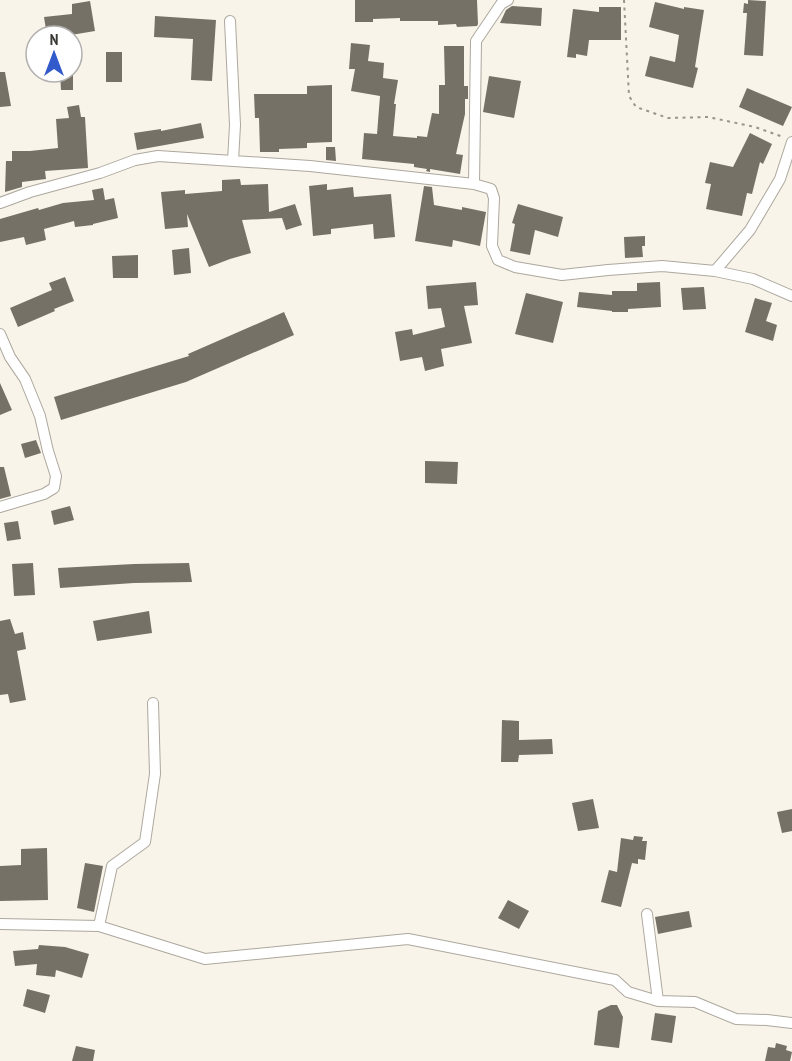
<svg xmlns="http://www.w3.org/2000/svg" width="792" height="1061" viewBox="0 0 792 1061" font-family="'PT Sans Narrow',sans-serif">
	<style>
		.building { fill: #757167 }
		.lines { fill: none; stroke-linecap: round; stroke-linejoin: round }
		.street-casing { stroke: #ada89e; stroke-width: 12 }
		.path { stroke: #99958d; stroke-width: 2; stroke-dasharray: 3 4.5; stroke-linecap: butt }
		.street { stroke: #fff; stroke-width: 10 }
	</style>
	<rect width="100%" height="100%" fill="#f9f4e9"/>
	<!-- building -->
	<path class="building" d="M355 0H477L478 24 477 26 457 27 456 24 438 25V21H400V18L373 19V22H355Z
		M748 0 766 1 763 56 744 55 747 13H743L744 3 748 4Z
		M90 1 95 31 71 35 72 36H47L44 17 72 14V4Z
		M655 2 684 9V7L704 10 695 67 698 68 693 88 645 76 650 56 675 62 679 35 649 27Z
		M512 6 542 8 541 26 500 23 506 10Z
		M599 7H621V40H589L587 56 576 54V58L567 57 573 9 599 12Z
		M155 16 216 20 212 81 191 80 193 39 154 37Z
		M351 43 370 45 368 61 384 63 383 78 398 80 394 104H396L393 136 417 138V136L427 137 432 113 439 114V85H445L444 46H464V86H468V99H465V114L456 154 463 155 460 174 430 169V172L426 171 427 169 414 167V164L362 159 364 133 377 134 380 96 351 91 355 69H349Z
		M106 52H122V82H106Z
		M0 72H5L11 106 0 107Z
		M60 73H73V90H61Z
		M489 76 521 81 514 118 483 112Z
		M332 85V142L307 143V148L279 149V152H260L259 118H255L254 94H307V86Z
		M747 88 792 107 783 126 739 107Z
		M79 105 81 117H85L88 168 45 171 46 179 22 182V187L5 192 6 161H12V151H30L58 148 56 119 69 118 67 107Z
		M201 123 204 138 137 150 134 133 161 129V131Z
		M750 133 772 144 763 164 760 162 752 194 747 193 742 216 706 209 711 184 705 183 710 162 733 167Z
		M326 147H335L336 161 326 160Z
		M240 179 241 185 268 184 269 212 295 204 302 225 286 230 282 218 242 220 251 253 230 259 209 267 187 214 188 227 165 229 161 192 185 190V194L222 191V180Z
		M327 184V190L353 187 354 197 391 194 395 237 374 239 373 224 331 229V234L313 236 309 186Z
		M424 186 432 187 434 205 462 210V207L486 212 480 246 453 240 452 247 415 241Z
		M103 188 105 200 114 198 118 218 93 224V225L75 227 74 221 44 229 46 240 26 245 24 237 0 242V219L38 208 39 210 63 203 94 200 92 190Z
		M518 204 563 217 558 237 535 230 530 255 510 251 515 224 512 223Z
		M645 236V246H642L643 257 625 258 624 237Z
		M189 248 191 273 174 275 172 250Z
		M138 255V278H113L112 256Z
		M65 277 74 301 54 309 55 311 18 327 10 308 52 290 49 283Z
		M476 282 478 305 464 306 472 343 441 349 444 366 425 371 422 357 400 361 395 332 412 329 413 335 445 327 441 308 428 309 426 286Z
		M660 282 661 307 628 309V312H612V311L577 307 579 292 612 295V291H637V283Z
		M704 287 706 309 683 310 681 288Z
		M526 293 563 302 553 343 515 334Z
		M755 298 772 303 766 321 777 325 773 341 745 332Z
		M284 312 294 335 186 382 61 420 54 397 189 356 188 354Z
		M0 383 12 410 0 415Z
		M36 440 41 453 25 458 21 444Z
		M425 461 458 462 457 484 425 483Z
		M0 467H4L11 496 0 499Z
		M70 506 74 520 54 525 51 511Z
		M18 521 21 539 7 541 4 523Z
		M33 563 35 595 14 596 12 564Z
		M189 563 192 582 134 583 60 588 58 568 134 564Z
		M149 611 152 633 97 641 93 621Z
		M10 619 15 634 23 632 26 649 17 651 26 700 10 703 8 694 0 695V621Z
		M502 720 519 721V740L552 739 553 754 519 755 518 762H501Z
		M593 799 599 828 578 831 572 803Z
		M792 809V831L782 833 777 812Z
		M634 836 643 837 642 841H647L645 860 638 859V864L632 863 621 907 601 902 609 870 617 872 621 838 633 840Z
		M47 848 48 900 0 901V866L21 865V849Z
		M85 863 103 866 94 912 77 908Z
		M508 900 529 911 519 929 498 918Z
		M689 911 692 927 658 934 655 917Z
		M39 945 65 947 89 954 82 978 56 970 55 977 36 975 37 964 15 966 13 951 38 949Z
		M27 989 50 995 45 1013 23 1006Z
		M611 1005H617L623 1017 619 1048 594 1045 598 1011Z
		M655 1013 676 1016 672 1043 651 1040Z
		M776 1043 787 1046 786 1050 792 1052 790 1061H765L768 1047 775 1048Z
		M76 1046 95 1050 93 1061H72Z"/>
	<g class="lines">
		<defs>
			<path id="street" d="M230 21 235 125 233 161
				M474 184 476 41 501 4 508 0
				M0 203 30 192 100 173 135 160 158 156 310 166 474 184 491 189 494 198 492 246 498 260 515 267 562 275 608 270 662 266 715 271 753 279 792 296
				M715 271 750 230 780 179 792 142
				M0 334 10 357 25 379 40 416 48 451 56 476 54 488 44 494 0 507
				M647 914 658 1001
				M0 924 99 926 205 959 408 939 615 980 628 992 658 1001 695 1002 736 1019 767 1020 792 1023
				M99 926 112 866 145 842 155 774 153 703"/>
		</defs>
		<!-- street casing -->
		<use href="#street" class="street-casing"/>
		<!-- path -->
		<path class="path" d="M624 0 629 96 636 107 668 118 708 117 755 127 783 137"/>
		<!-- street -->
		<use href="#street" class="street"/>
	</g>
	<!-- north arrow -->
	<g transform="translate(54 54)"><circle r="28" fill="#ffffff" stroke="#b1b0ae" stroke-width="1.5"/>
	<path d="M0-4.5L10 22L0 15L-10 22Z" fill="#325aca"/>
	<text y="-9" font-size="16" font-weight="bold" text-anchor="middle" fill="#3b3934">N</text>
	</g>
</svg>
